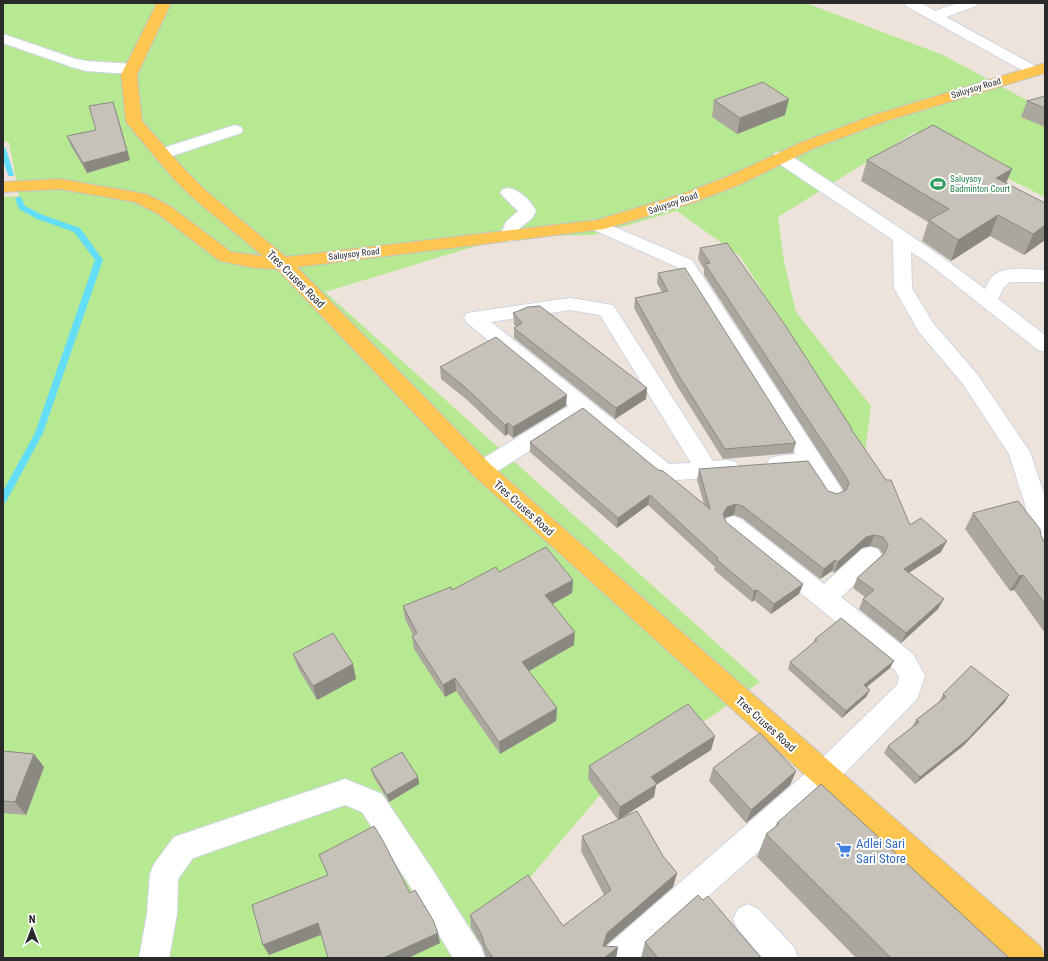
<svg xmlns="http://www.w3.org/2000/svg" width="1048" height="961" viewBox="0 0 1048 961" font-family="'Roboto Condensed',sans-serif">
	<style>
		.green { fill: #b6e992 }
		.lines { fill: none; stroke-linecap: round; stroke-linejoin: round }
		.stream { fill: #64ddf8; fill-rule: evenodd }
		.minor-casing { stroke: #cfd5e4; stroke-width: 2 }
		.major-casing { stroke: #c3c3c3; stroke-width: 2 }
		.minor { fill: #fff; fill-rule: evenodd }
		.major { fill: #fcc650; fill-rule: evenodd }
		.wall { fill: #aba79f }
		.shaded-wall { fill: #8b8882 }
		.building { fill: #c7c2b9; stroke: #8b8882 }
		.labels { text-anchor: middle; stroke-width: 4; stroke-linejoin: round; paint-order: stroke }
		.far-street-label { font-size: 9px; fill: #2a2a2a; stroke: #fff }
		.far-leisure-label { font-size: 9px; fill: #27864d; stroke: #fff; text-anchor: start }
		.street-label { font-size: 11px; fill: #2a2a2a; stroke: #fff }
		.near-shop-label { font-size: 13px; fill: #366cbe; stroke: #fff; text-anchor: start }
	</style>
	<rect width="100%" height="100%" fill="#ede3da"/>
	<!-- green -->
	<path class="green" d="M3 3H806L943 55 1045 110V197L915 132 778 217 784 262 796 312 871 406 865 453 740 256 677 211 593 235 509 236 325 292 760 682 599 796 462 958H3V197L19 196 9 142 3 141Z"/>
	<g class="lines">
		<!-- stream -->
		<path class="stream" d="M3 147 6 149 14 175 13 176H9L8 175 3 160Z
			M17 197H21L25 206 43 215 80 228 103 260 43 433 6 502 3 503V491L35 433 95 260 74 232 37 219 19 209 15 199Z"/>
		<defs>
			<path id="minor" d="M904 3H921L935 11 958 3H978L976 6 946 17 1039 68 1042 71 1039 74 1034 76 1029 74 906 6Z
				M3 34 76 59 86 61 132 64 137 66 140 69 137 72 132 74 86 71 72 67 3 43Z
				M235 125 241 127 243 130 241 133 163 159 157 158 155 154 157 150Z
				M781 152 787 153C854 198 921 240 985 289 988 283 991 276 997 273 1010 266 1030 270 1045 270V282H1010L1004 287 998 299 1045 335V352L1038 350 928 263 911 252 912 288 933 323 977 374 1030 452 1045 497V560L1037 558 1033 551 1025 504 1009 454 963 384 919 332 894 288 893 240 775 161 773 157 775 153Z
				M509 188C521 191 530 200 536 211L532 218 520 228 515 240 509 242 503 240 500 236 506 222 518 211 500 193 503 189Z
				M598 220 692 260 841 488 844 494 841 500 833 503 825 500 806 470 778 472 770 470 767 464 770 458 778 456 796 454 679 268 592 229 589 225 592 221Z
				M570 298 613 305 713 461 728 460 736 462 739 468 736 474 728 476 665 481 657 479 582 417 490 476 482 478 474 476 471 470 474 464 569 406 467 323 464 318 467 313 474 312ZM570 310 600 315 691 463 669 464 491 322Z
				M733 516 741 519 824 584 862 549 870 547 878 549 882 556 878 563 841 597 913 654 925 676 917 699 834 784 639 958H602L606 947 814 766 897 685 899 677 895 670 725 531 722 525 725 519Z
				M345 779 382 794 432 869 481 947 485 958H453L412 889 362 812 345 805 193 858 178 879 177 914 169 958H139L147 914 150 874 154 864 174 837Z
				M748 904 758 909 794 947 798 958H763L738 929 733 919 738 909Z"/>
			<path id="major" d="M157 3H171L137 75 142 121 184 169 205 190 286 257 597 220 683 194 729 176 800 143 874 115 1045 63V73L886 121 812 149 741 184 695 202 604 229 297 267 490 464 1041 947 1045 958H1008L474 476 277 269 255 268 220 261 158 214 135 202 60 189 3 192V182L60 179 146 194 170 206 231 252 263 256 193 198 172 177 126 122 121 75Z"/>
		</defs>
		<!-- minor casing -->
		<use href="#minor" class="minor-casing"/>
		<!-- major casing -->
		<use href="#major" class="major-casing"/>
		<!-- minor -->
		<use href="#minor" class="minor"/>
		<!-- major -->
		<use href="#major" class="major"/>
	</g>
	<!-- wall -->
	<path class="wall" d="M1045 96V127L1021 117 1027 101Z
		M714 100 785 115 737 134 712 117Z
		M116 111 130 160 87 173 71 146 67 136 96 130Z
		M867 160 1012 169 1006 183 1045 203V240L1024 255 990 236 951 261 922 241 928 222 861 181Z
		M700 248 852 431 910 525 941 552 909 573 938 609 901 643 859 609 863 599 865 597 853 588 857 578 883 554 878 548 870 546 862 548 834 573 832 571 820 579 742 518 734 515 725 518 726 522 803 584 799 594 771 614 754 600 752 602 714 570 715 567 648 505 617 528 530 452V442L658 470 704 504 697 480 699 469 828 491 837 494 844 491 704 275V269L698 259Z
		M658 273 796 443 793 453 723 459 677 386 634 308 635 298 662 292 657 283Z
		M513 313 647 388 646 399 615 419 514 338V328L516 327 514 324Z
		M440 367 566 406 513 438 508 434 505 436 466 399 441 379Z
		M973 513 1041 536 1045 543V633L1014 590 1010 591 965 529Z
		M499 572 573 580 572 593 552 604 574 645 529 671 557 708 556 721 500 754 456 691 445 697 414 649 412 636 413 635 405 619 403 606 452 590Z
		M815 639 890 668 867 687 870 690 866 697 842 718 788 669 790 662 813 643Z
		M293 654 353 664 356 679 317 700 298 668Z
		M943 694 1005 702 963 746 915 784 884 753 888 746 912 727 916 720 939 702Z
		M715 736 711 750 656 785 654 797 620 819 663 856 677 873 673 887 605 946 618 947 616 958H486L482 946 471 928 470 915 563 926 604 895 581 851 582 836 618 820 588 779 589 766Z
		M3 751 44 767 26 815 3 813Z
		M713 768 796 771 790 785 746 823 709 781Z
		M371 769 418 777 419 784 389 802 373 776Z
		M777 823 1009 958H856L757 857 766 834 775 827Z
		M319 855 410 893 440 943 408 958H328L322 934 269 955 328 875Z
		M703 900 761 958H641L645 942Z"/>
	<!-- shaded-wall -->
	<path class="shaded-wall" d="M789 99 785 115 737 134 740 118Z
		M116 111 130 160 87 173 83 163Z
		M1012 169 1003 190 996 178Z
		M998 215 990 236 951 261 958 240Z
		M1045 225V240L1024 255 1033 234Z
		M647 388 646 399 615 419 616 408Z
		M567 395 566 406 513 438V427Z
		M508 423V434L505 436V425Z
		M650 495 648 505 617 528 618 518Z
		M736 504 734 515 724 518 723 514 727 507Z
		M874 535 870 546 862 548 834 573 838 562 866 537Z
		M947 541 941 552 899 579 904 569Z
		M835 560 832 571 820 579 824 569Z
		M1023 575 1014 590 1010 591 1019 576Z
		M573 580 572 593 544 609 545 595Z
		M803 584 799 594 771 614 774 604Z
		M757 590 754 600 752 602 754 591Z
		M944 599 938 609 901 643 906 633Z
		M575 632 574 645 522 675V662Z
		M894 661 890 668 860 692 864 685Z
		M353 664 356 679 317 700 313 686Z
		M455 678 456 691 445 697 443 685Z
		M870 690 866 697 842 718 846 711Z
		M1009 695 1005 702 963 746 915 784 920 777Z
		M557 708 556 721 500 754 499 742Z
		M715 736 711 750 656 785 654 797 618 820 620 807 651 777Z
		M34 754 44 767 26 815 15 802Z
		M796 771 790 785 746 823 751 810Z
		M418 777 419 784 389 802 387 795Z
		M677 873 673 887 605 946 601 958 603 946 607 933Z
		M318 923 323 934 269 955 263 945Z
		M438 933 440 943 408 958H383Z
		M618 947 616 958H604Z"/>
	<!-- building -->
	<path class="building" d="M763 82 789 99 740 118 714 100Z
		M1045 96V108L1027 101Z
		M113 102 127 151 83 163 67 136 96 130 89 106Z
		M933 125 1012 169 996 178 1045 203V225L1033 234 998 215 958 240 929 220 949 209 867 160Z
		M727 243 785 325 852 429H851L886 480H891L910 525 921 518 947 541 904 569 944 599 906 633 863 599 874 590 857 578 884 554 888 545 883 537 874 535 866 537 838 562 835 560 824 569 744 507 736 504 727 507 723 514 726 522 803 584 774 604 757 590 754 591 717 560 718 558 650 495 618 518 530 442 583 408 658 470 663 471 710 509 699 469 808 461 828 491 837 494 846 490 849 483 846 477 705 264 710 263 700 248Z
		M685 268 796 443 725 449 679 376 635 298 668 291 658 273Z
		M540 306 647 388 616 408 514 328 522 323 513 313 528 307Z
		M496 337 567 395 513 427 508 423 505 425 466 388 440 367Z
		M1018 501 1040 529 1041 536 1045 543V604L1023 575 1019 576 973 513Z
		M546 547 573 580 545 595 575 632 522 662 557 708 499 742 455 678 443 685 412 636 417 633 403 606 451 587 452 590 496 567 499 572Z
		M841 618 894 661 864 685 870 690 846 711 790 662 817 640 815 639Z
		M333 633 353 664 313 686 293 654Z
		M971 666 1009 695 968 739 920 777 888 746 919 722 916 720 946 697 943 694Z
		M688 704 715 736 651 777 657 784 620 807 589 766Z
		M760 733 796 771 751 810 713 768Z
		M3 751 34 754 15 802 3 801Z
		M402 752 418 777 387 795 371 769Z
		M821 784 1009 958H891L766 834 779 824 777 823Z
		M637 811 663 856 677 873 607 933 603 946 618 947 604 958H493L485 946 481 933 470 915 528 875 563 926 611 890 582 836Z
		M374 826 382 839 410 893 415 890 433 920 438 933 383 958H328L318 923 263 945 252 905 328 875 319 855Z
		M698 895 703 900 708 896 761 958H658L645 942Z"/>
	<!-- icons -->
	<defs>
		<symbol id="stadium-bare" viewBox="-9 -9 18 18"><path d="M0-5a6.5 5 0 1 0 0 10a6.5 5 0 1 0 0-10ZM-3.5-1.8h7v3.6h-7Z" fill="#2e9e5b" stroke="#fff" stroke-width="2.5" paint-order="stroke"/></symbol>
		<symbol id="supermarket-bare" viewBox="-9 -9 18 18"><path d="M-6-5.5h2.5l.6 2H6L4.5 2H-2.5L-4.4-4H-6ZM-1.5 3.2a1.3 1.3 0 1 0 .1 0ZM3 3.2a1.3 1.3 0 1 0 .1 0Z" fill="#3f7fe0" stroke="#fff" stroke-width="2.5" paint-order="stroke"/></symbol>
	</defs>
	<g fill-rule="evenodd">
		<use href="#stadium-bare" x="927" y="173" width="22" height="22"/>
		<use href="#supermarket-bare" x="833" y="839" width="22" height="22"/>
	</g>
	<g class="labels">
		<!-- far-street labels -->
		<g class="far-street-label">
			<text transform="translate(976 88) rotate(-17)" y="3">Saluysoy Road</text>
			<text transform="translate(673 203) rotate(-19)" y="3">Saluysoy Road</text>
			<text transform="translate(354 254) rotate(-7)" y="3">Saluysoy Road</text>
		</g>
		<!-- far-leisure labels -->
		<g class="far-leisure-label">
			<text x="950" y="182">Saluysoy<tspan x="950" dy="10">Badminton Court</tspan></text>
		</g>
		<!-- street labels -->
		<g class="street-label">
			<text transform="translate(296 279) rotate(45)" y="4">Tres Cruses Road</text>
			<text transform="translate(524 508) rotate(42)" y="4">Tres Cruses Road</text>
			<text transform="translate(766 724) rotate(42)" y="4">Tres Cruses Road</text>
		</g>
		<!-- near-shop labels -->
		<g class="near-shop-label">
			<text x="856" y="848">Adlei Sari<tspan x="856" dy="15">Sari Store</tspan></text>
		</g>
	</g>
	<!-- border -->
	<rect width="1048" height="961" fill="none" stroke="#2a2a2a" stroke-width="8"/>
	<!-- north arrow -->
	<g transform="translate(32 929)" stroke="#ffffff" stroke-width="3" paint-order="stroke">
	<path d="M0-3L7 15L0 10L-7 15Z" fill="#2a2a2a"/>
	<text y="-6" font-size="11" font-weight="bold" text-anchor="middle" fill="#2a2a2a">N</text>
	</g>
</svg>
